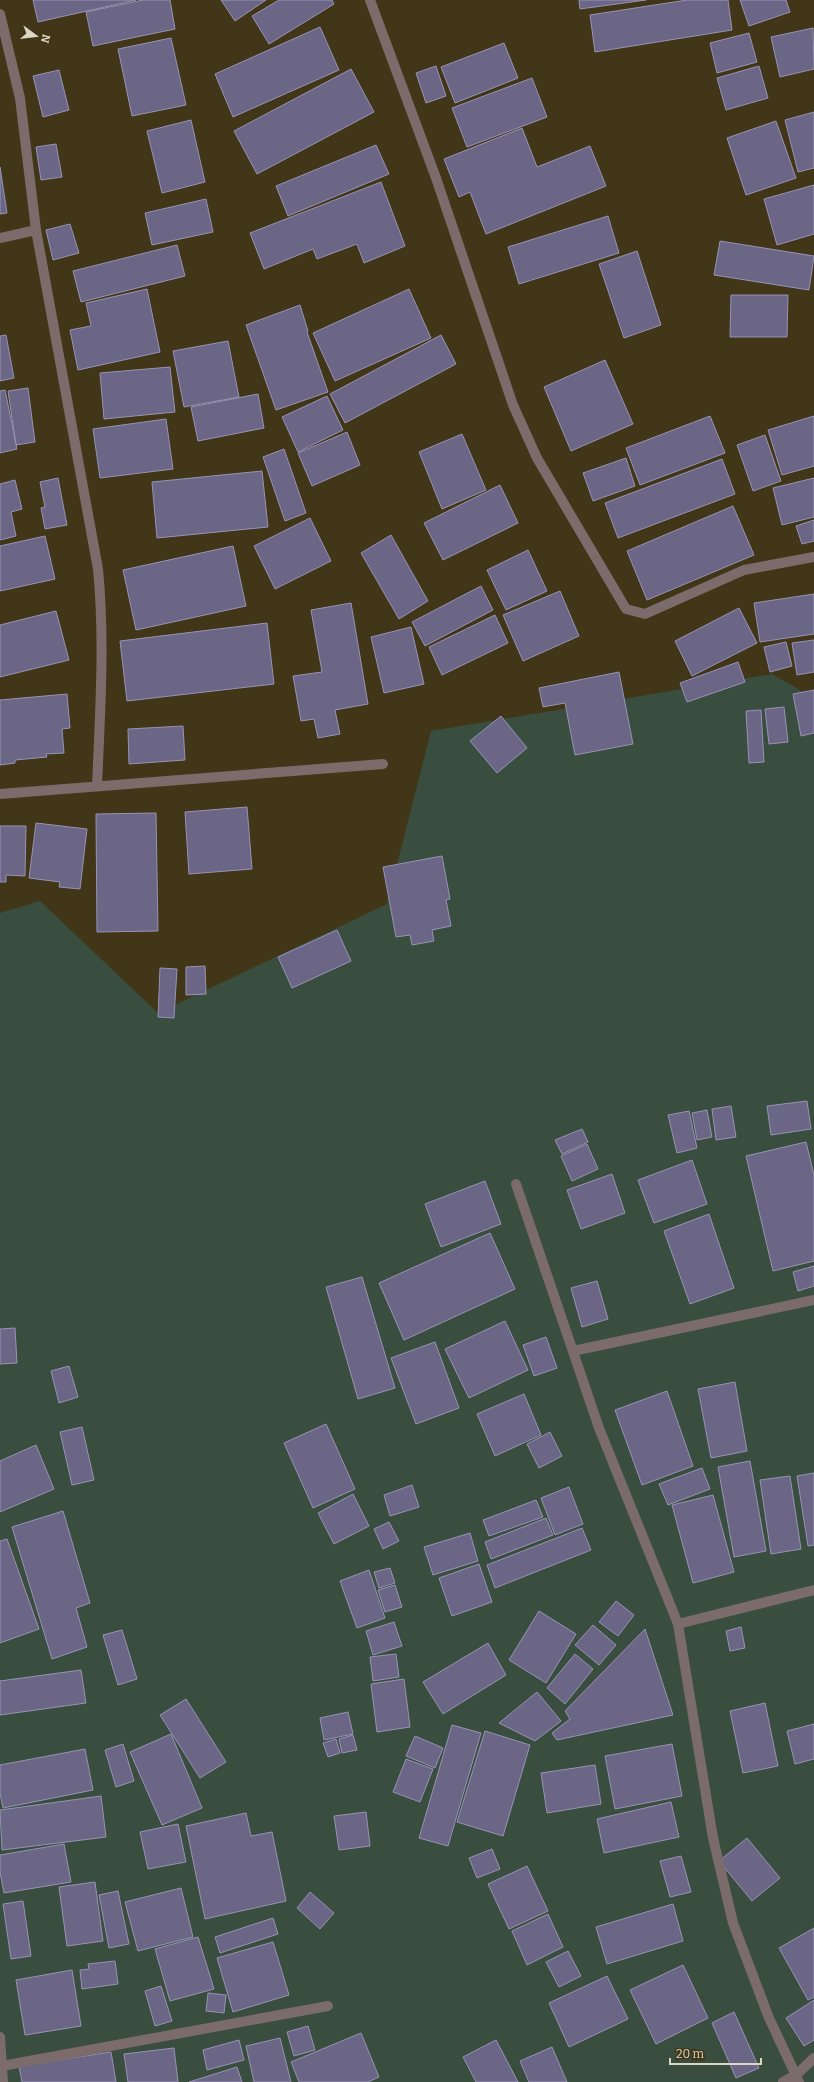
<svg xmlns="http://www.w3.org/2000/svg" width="814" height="2082" viewBox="0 0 814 2082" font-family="Bitter,serif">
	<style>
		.green { fill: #394e3f }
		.building { fill: #6b6686; stroke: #9893b5 }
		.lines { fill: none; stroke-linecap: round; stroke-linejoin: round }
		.minor { stroke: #7c6b6b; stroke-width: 10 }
	</style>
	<rect width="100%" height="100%" fill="#413617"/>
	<!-- green -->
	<path class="green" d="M772 674 814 698V2082H0V913L40 901 158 1013 387 904 431 731Z"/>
	<!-- building -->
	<path class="building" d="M33 0H136L38 22Z
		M143 0H170L175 29 93 46 86 12Z
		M221 0H266L235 21Z
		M279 0H332L334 4 269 44 252 16Z
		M579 0H646L580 9Z
		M687 0H728L732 30 595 52 590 15Z
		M740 0H786L790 12 749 26Z
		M320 27 339 70 233 117 215 74Z
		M813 28 814 69 780 77 771 37Z
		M749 33 757 62 717 73 710 43Z
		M171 38 186 105 132 116 118 49Z
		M504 43 518 78 455 103 441 67Z
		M436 66 446 96 426 103 416 73Z
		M759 66 768 98 726 110 717 78Z
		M351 69 374 112 257 174 234 131Z
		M59 70 69 110 43 117 33 76Z
		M532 78 547 117 467 147 452 108Z
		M814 112V168L798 172 785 120Z
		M191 120 205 182 162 193 147 131Z
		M776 121 796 178 746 195 727 138Z
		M522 128 537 167 590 146 606 186 486 234 470 192 459 197 444 159Z
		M56 144 62 177 41 180 36 147Z
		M376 145 389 174 288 216 276 186Z
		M0 167 7 213 0 214Z
		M381 182 405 246 364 263 357 244 317 259 313 249 264 269 250 233Z
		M814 185V234L777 245 764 199Z
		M206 199 213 232 152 245 145 213Z
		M608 216 619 253 519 284 508 247Z
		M70 224 79 253 53 260 46 230Z
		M720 241 814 256 809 290 714 275Z
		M177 245 185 276 81 302 73 271Z
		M637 251 661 325 624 338 599 264Z
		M147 289 160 352 78 370 70 330 91 326 86 303Z
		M409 289 431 338 335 381 313 333Z
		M731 295H788L787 337H730Z
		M300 305 308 331 307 332 328 392 276 410 246 325Z
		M6 335 14 378 0 381V336Z
		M441 335 456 364 345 423 330 394Z
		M228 341 239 397 184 407 173 351Z
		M605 360 633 424 571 451 544 387Z
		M170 367 175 412 104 419 100 373Z
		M28 388 35 442 16 445 8 391Z
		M5 390 17 449 0 453V391Z
		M258 394 264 428 198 441 191 407Z
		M327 396 343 430 298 452 282 417Z
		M710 416 725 453 640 485 626 448Z
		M814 416V466L782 475 768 430Z
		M166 419 173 469 100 478 93 429Z
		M347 432 360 465 312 486 298 453Z
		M462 434 486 490 442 509 419 452Z
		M765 435 781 481 753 491 737 445Z
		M284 449 306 513 285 521 263 457Z
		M626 458 635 486 593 501 583 473Z
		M722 459 735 494 618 538 605 503Z
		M262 471 268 527 157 538 152 482Z
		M58 478 67 525 45 529 41 508 45 507 40 482Z
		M814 478V517L782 525 773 488Z
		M15 480 22 509 11 512 16 536 0 540V484Z
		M500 485 518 523 443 560 424 523Z
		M733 506 754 555 647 600 627 551Z
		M310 518 331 561 275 589 254 546Z
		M814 520V541L802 544 796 526Z
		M391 535 428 601 399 619 361 553Z
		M45 536 55 579 0 591V546Z
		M233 546 246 606 136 630 123 570Z
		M528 550 547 591 506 610 487 570Z
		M481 586 493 610 425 646 412 622Z
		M560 591 579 636 523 661 503 615Z
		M814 594V634L760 642 754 603Z
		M351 603 368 704 335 710 340 734 318 738 314 719 301 721 293 676 322 672 311 610Z
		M739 608 757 643 692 676 675 641Z
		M56 611 69 660 0 677V625Z
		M495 615 508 643 442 675 429 647Z
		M267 623 274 684 127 701 120 641Z
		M411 627 424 684 384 693 371 637Z
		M814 640V672L797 675 792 643Z
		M786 642 792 666 770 672 764 647Z
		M738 662 745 682 687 702 680 683Z
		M619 672 633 744 575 755 565 703 543 707 539 688Z
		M814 690V733L801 736 793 694Z
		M67 694 70 728 62 729 64 753 46 754 47 757 15 760V763L0 765V700Z
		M784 707 788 742 769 744 765 709Z
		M761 710 764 762 749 763 746 711Z
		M501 716 527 748 497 773 470 741Z
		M183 726 185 760 129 764 128 729Z
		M247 807 252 869 189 874 185 812Z
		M156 813 158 931 97 932 96 814Z
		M36 823 87 829 80 889 59 887 60 882 29 878Z
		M0 826H26L25 876 6 875V882H0Z
		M442 856 450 899 446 900 451 926 432 930 434 941 412 945 410 935 396 937 383 867Z
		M337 930 351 961 292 988 278 957Z
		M205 966 206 994 186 995V967Z
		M160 968 177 969 174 1018 158 1017Z
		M807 1101 811 1129 771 1135 767 1106Z
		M731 1106 736 1137 716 1140 712 1109Z
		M707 1110 712 1137 697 1140 692 1113Z
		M689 1111 697 1148 677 1153 668 1115Z
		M582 1129 588 1142 562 1154 555 1140Z
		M806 1142 814 1175V1261L773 1271 746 1156Z
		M587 1144 598 1169 572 1181 561 1156Z
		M692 1160 707 1204 654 1223 638 1180Z
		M612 1174 625 1213 581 1229 567 1190Z
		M485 1181 501 1224 441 1247 425 1204Z
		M709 1214 734 1288 690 1304 664 1231Z
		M490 1233 515 1289 404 1340 379 1283Z
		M814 1266V1286L798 1291 793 1272Z
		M362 1277 395 1388 358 1399 326 1287Z
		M597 1281 608 1319 582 1327 571 1288Z
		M505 1321 528 1370 469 1398 445 1349Z
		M15 1328 17 1363 0 1364V1329Z
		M546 1337 557 1368 534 1376 523 1345Z
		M435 1342 459 1408 416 1424 391 1358Z
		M69 1366 78 1397 59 1403 51 1371Z
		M735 1382 747 1451 711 1458 698 1389Z
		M667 1391 693 1466 642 1485 615 1410Z
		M524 1394 541 1435 495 1456 477 1414Z
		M326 1424 355 1489 313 1508 284 1443Z
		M82 1427 94 1480 72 1485 60 1432Z
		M550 1432 562 1456 539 1468 527 1444Z
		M36 1445 54 1489 0 1512V1461Z
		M750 1461 766 1551 734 1557 718 1467Z
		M702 1468 710 1489 668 1505 659 1484Z
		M814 1473V1545L808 1546 797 1476Z
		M790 1476 801 1549 771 1554 760 1480Z
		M412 1485 419 1507 390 1516 384 1495Z
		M569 1487 583 1524 555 1535 541 1498Z
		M353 1494 369 1526 334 1544 318 1513Z
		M713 1495 734 1572 693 1583 672 1505Z
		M536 1500 543 1517 489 1536 483 1520Z
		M63 1511 90 1603 76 1608 87 1647 52 1659 12 1527Z
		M546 1518 553 1535 491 1559 485 1542Z
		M389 1522 399 1541 383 1549 374 1529Z
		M582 1528 591 1550 495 1588 487 1565Z
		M470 1533 478 1561 433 1575 424 1547Z
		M7 1539 39 1629 0 1643V1541Z
		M479 1564 492 1602 452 1616 439 1578Z
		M390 1568 395 1583 379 1588 374 1572Z
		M369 1570 385 1618 357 1628 340 1581Z
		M395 1585 402 1607 385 1612 378 1590Z
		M616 1601 634 1615 618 1636 599 1622Z
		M539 1611 576 1634 546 1683 509 1660Z
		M394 1622 402 1646 373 1655 366 1631Z
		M593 1625 616 1645 599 1665 575 1645Z
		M741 1627 745 1648 730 1651 726 1631Z
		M645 1629 673 1715 557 1740 552 1733 570 1719 565 1711Z
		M122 1630 137 1679 118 1685 103 1635Z
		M488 1643 506 1675 443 1714 423 1682Z
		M396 1654 399 1677 373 1681 370 1657Z
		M575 1654 593 1669 565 1704 547 1688Z
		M81 1670 86 1703 0 1715V1681Z
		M404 1679 410 1727 377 1732 371 1684Z
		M537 1692 561 1721 535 1741 499 1723Z
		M186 1699 226 1762 200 1778 160 1715Z
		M765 1703 778 1766 743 1773 730 1711Z
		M348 1712 353 1734 324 1740 320 1718Z
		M814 1724V1759L795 1764 787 1731Z
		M452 1725 481 1733 448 1846 419 1838Z
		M485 1731 530 1745 503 1836 457 1822Z
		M171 1734 202 1808 162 1825 130 1752Z
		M353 1735 357 1750 342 1753 339 1739Z
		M415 1736 443 1748 435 1768 406 1756Z
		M336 1739 340 1753 328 1757 323 1743Z
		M123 1744 134 1781 116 1787 105 1750Z
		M672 1744 682 1796 615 1809 605 1756Z
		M85 1749 93 1790 3 1808 0 1793V1765Z
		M406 1759 433 1769 420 1802 393 1792Z
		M595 1765 601 1804 547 1813 541 1773Z
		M101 1796 106 1837 2 1850 0 1810Z
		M671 1802 679 1837 604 1853 597 1819Z
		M366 1812 370 1846 339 1850 334 1816Z
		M246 1813 251 1836 272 1832 286 1901 205 1919 186 1826Z
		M178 1824 186 1862 148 1869 140 1832Z
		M747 1838 780 1878 752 1901 719 1861Z
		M64 1844 71 1882 4 1893 0 1872V1855Z
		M492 1849 500 1869 477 1878 469 1858Z
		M681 1856 691 1892 670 1897 660 1861Z
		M527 1866 548 1911 509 1929 488 1884Z
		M95 1882 103 1941 67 1946 59 1887Z
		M181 1888 193 1937 138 1951 125 1902Z
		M118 1891 129 1944 109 1948 99 1895Z
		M310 1892 334 1913 320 1929 297 1908Z
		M23 1901 31 1956 11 1959 3 1904Z
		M673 1904 683 1941 607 1964 596 1927Z
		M548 1914 563 1947 527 1965 512 1931Z
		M273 1918 278 1934 220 1953 215 1937Z
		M814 1928V1997L808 2000 779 1948Z
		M198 1937 214 1989 170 2001 155 1949Z
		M273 1942 289 1995 233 2012 217 1958Z
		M568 1951 581 1976 559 1987 546 1962Z
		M115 1961 118 1984 82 1989 80 1970 89 1969 88 1964Z
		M683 1965 708 2018 656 2044 630 1990Z
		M72 1970 81 2026 25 2035 16 1980Z
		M607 1976 628 2019 569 2047 549 2003Z
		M161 1986 172 2021 155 2026 145 1991Z
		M208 1993 226 1995 224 2013 206 2011Z
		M814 2000V2040L804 2046 786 2018Z
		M734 2012 759 2068 736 2078 712 2023Z
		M308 2026 315 2050 294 2056 287 2032Z
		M361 2033 379 2077 368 2082H299L291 2062Z
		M280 2038 291 2082H254L246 2046Z
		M239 2040 244 2060 207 2070 203 2050Z
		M496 2040 518 2082H476L463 2057Z
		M552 2047 567 2082H529L520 2061Z
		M174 2048 178 2082H128L124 2054Z
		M111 2052 116 2082H22L19 2066Z
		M237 2067 242 2082H189Z"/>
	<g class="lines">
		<!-- minor -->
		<path class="minor" d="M370 0 436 178 513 405 537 458 626 609 645 614 744 570 814 557
			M0 14 20 98 36 230 98 569C105 641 100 713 97 786
			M0 238 36 230
			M0 794 383 764
			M516 1184 599 1428 678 1624 713 1838 733 1923 769 2018 799 2082
			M573 1351 814 1300
			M678 1624 814 1590
			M0 2037 3 2082
			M2 2066 328 2006
			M783 2082 796 2075 814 2058"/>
	</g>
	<!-- north arrow -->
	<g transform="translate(36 36) rotate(105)" stroke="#413617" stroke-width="3" paint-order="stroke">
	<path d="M0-3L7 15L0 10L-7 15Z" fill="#dbd5c3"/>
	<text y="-6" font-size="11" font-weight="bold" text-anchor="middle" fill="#dbd5c3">N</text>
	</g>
	<!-- scale -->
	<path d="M670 2058v6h91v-6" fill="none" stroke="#dbd5c3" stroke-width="2"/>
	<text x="676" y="2058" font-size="12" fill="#dbd5c3" stroke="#413617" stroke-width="3" paint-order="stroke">20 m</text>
</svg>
